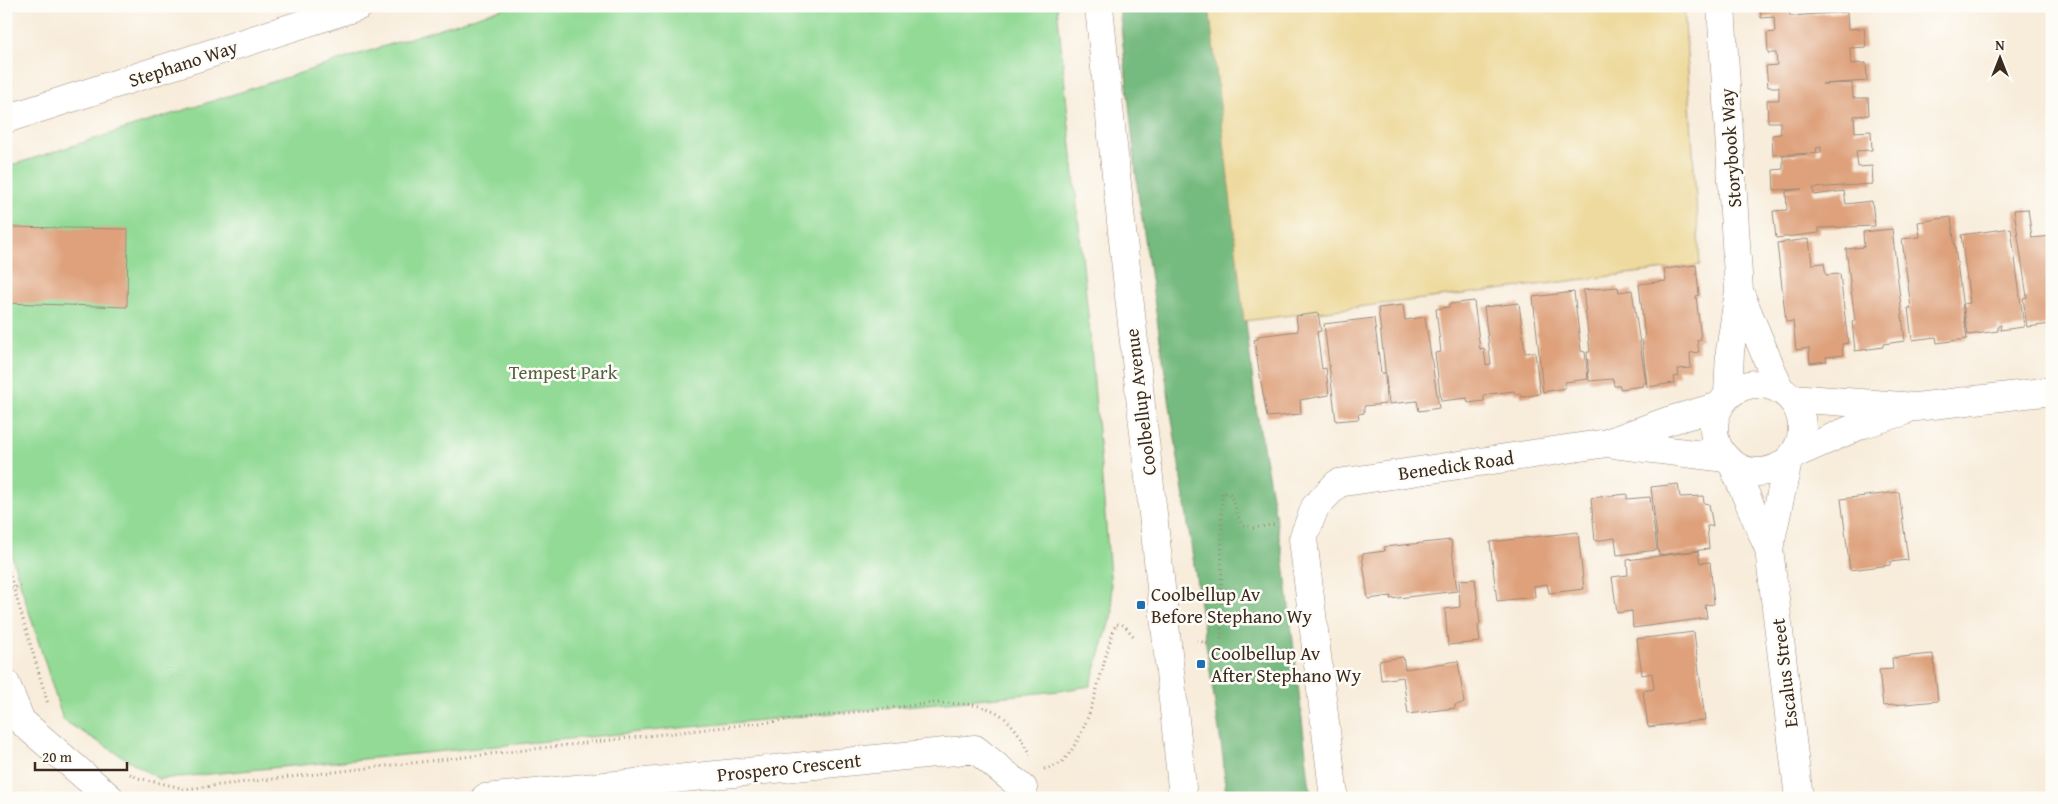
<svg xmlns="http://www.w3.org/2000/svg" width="2058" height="804" viewBox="0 0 2058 804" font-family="'Gentium Book Plus',serif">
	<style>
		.green { fill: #92da95; stroke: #66825a }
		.forest { fill: #75ba7e; stroke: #58724e }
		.sand { fill: #eeda9e; stroke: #94825e }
		.building { fill: #dea17c }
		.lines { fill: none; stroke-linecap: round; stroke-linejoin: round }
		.minor-casing { stroke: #9a8b7c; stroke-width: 29 }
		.tertiary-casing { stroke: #9a8b7c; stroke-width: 29 }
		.path { stroke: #9a8b7c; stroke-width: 3; stroke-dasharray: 1 4; stroke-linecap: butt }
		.minor { stroke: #fff; stroke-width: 28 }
		.tertiary { stroke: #fff; stroke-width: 28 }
		.poi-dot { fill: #1f6fb2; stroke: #fdfcf7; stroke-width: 2 }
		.labels { text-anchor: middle; stroke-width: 5; stroke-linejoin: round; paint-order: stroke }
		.street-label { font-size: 19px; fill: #3b2a1e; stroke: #fdfcf7 }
		.park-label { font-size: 19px; fill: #555f42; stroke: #fdfcf7 }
		.poi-label { font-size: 19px; fill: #3b2a1e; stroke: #fdfcf7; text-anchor: start }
	</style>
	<rect width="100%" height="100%" fill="#fdfcf7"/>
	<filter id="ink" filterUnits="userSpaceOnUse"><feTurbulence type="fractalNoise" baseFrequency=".02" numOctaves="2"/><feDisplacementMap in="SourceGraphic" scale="10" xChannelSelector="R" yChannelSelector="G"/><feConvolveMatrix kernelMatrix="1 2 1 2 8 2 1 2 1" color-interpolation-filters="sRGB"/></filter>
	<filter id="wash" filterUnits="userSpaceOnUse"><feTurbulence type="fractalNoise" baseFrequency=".0096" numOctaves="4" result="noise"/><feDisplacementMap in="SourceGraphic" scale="20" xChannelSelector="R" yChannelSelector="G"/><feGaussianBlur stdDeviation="1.12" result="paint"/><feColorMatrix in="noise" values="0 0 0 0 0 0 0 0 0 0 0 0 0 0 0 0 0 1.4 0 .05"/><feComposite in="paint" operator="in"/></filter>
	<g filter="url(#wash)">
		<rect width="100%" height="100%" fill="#f8ecda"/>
		<!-- green -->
		<path class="green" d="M510 6H1057L1090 335 1113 611 1090 686 1059 691 159 779 63 720 6 538V167Z"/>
		<!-- forest -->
		<path class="forest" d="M1119 6H1209L1256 408 1284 563 1311 798H1226L1223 757 1138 193Z"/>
		<!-- sand -->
		<path class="sand" d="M1209 6H1684L1700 265 1244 321Z"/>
		<g id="blocks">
			<!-- building -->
			<path class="building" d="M1760 6H1789L1790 16 1847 12 1848 29 1864 28 1866 47 1850 48 1851 64 1866 63 1867 81 1822 84 1852 83 1853 98H1868L1869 115 1854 116 1855 132 1871 131 1872 150 1856 151 1858 167 1872 166 1873 184 1813 188 1814 195 1844 191 1846 204 1872 201 1875 226 1819 228V233L1776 238 1773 211 1787 210 1786 191 1802 189 1774 190 1773 170 1783 169V156L1821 153V147L1816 148 1817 153 1773 155 1772 135 1781 134 1780 122H1768L1767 100H1779V87H1768L1766 66 1777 65 1776 53H1768L1767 33 1775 32 1774 17 1761 18Z
				M2028 209 2032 238 2052 236V324L2027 327 2023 298 2027 297 2014 210Z
				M1951 217 1967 339 1937 343 1936 337 1912 340 1908 308H1911L1902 239 1920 237 1918 222Z
				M6 227 128 229 127 307 6 303Z
				M2011 228 2024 327 2000 330 2001 325 1998 326V331L1968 335 1963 304 1970 303 1961 235Z
				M1892 229 1905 341 1883 344V347L1855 351 1852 321H1855L1846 249 1864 247 1863 232Z
				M1809 239 1812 264 1824 263 1826 275 1840 274 1848 343 1842 344 1843 355 1826 357 1827 361 1810 363 1809 348 1796 350 1793 321 1786 322 1777 243Z
				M1696 265 1699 295 1696 296 1701 339 1697 340 1699 352 1690 353 1691 368 1678 369 1679 376 1673 377 1674 383 1647 387 1642 340 1645 338 1639 284 1666 281 1664 269Z
				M1618 287 1619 292 1632 290 1646 383H1643V386L1620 389V386H1614L1613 379 1589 381 1587 352H1590L1583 290Z
				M1574 292 1581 351 1585 352 1588 379 1565 382V388L1543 392 1533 297Z
				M1474 301 1480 349 1484 348 1486 365 1491 364 1484 307 1519 303 1525 353 1535 352 1540 394 1521 397 1520 393 1515 394 1514 391 1489 394 1484 396V401L1468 403 1467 398 1441 401 1435 353 1441 352 1436 309 1449 307V304Z
				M1403 305 1405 320 1425 317 1439 408 1419 411 1417 401 1389 404 1378 308Z
				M1318 313 1321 331 1317 332 1322 369 1326 368 1329 395 1300 400 1301 414 1267 417 1254 340 1258 339V336L1298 331 1296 316Z
				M1374 318 1381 373H1385L1386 404 1364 406V413L1358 414 1359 419 1336 421 1324 324Z
				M1678 484 1680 497 1703 496 1704 503 1709 504 1713 526H1707L1709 549 1659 555 1651 487Z
				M1899 492 1908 560 1890 562V565L1850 570 1841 499Z
				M1627 494V499L1650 497 1657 550 1617 555 1615 538 1595 541 1591 498Z
				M1578 532 1584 589 1549 593 1547 584 1534 586 1535 597 1497 601 1490 542Z
				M1451 540 1457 591 1390 599 1391 596 1368 599 1362 554 1385 551 1384 547Z
				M1698 551 1700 563 1710 562 1714 604 1705 605 1707 618 1633 628 1632 611 1617 613 1612 577 1628 575 1627 560Z
				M1475 579 1480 624 1478 625 1480 642 1448 645 1445 609 1460 607 1459 580Z
				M1694 632 1705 720 1648 727 1643 691 1654 689 1652 673 1642 675 1637 639Z
				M1933 654 1938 701 1883 706 1879 670 1893 669 1892 658Z
				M1403 657 1405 669 1458 661 1464 703 1455 705V708L1408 714 1403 677 1381 680 1379 661Z"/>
		</g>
	</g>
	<g filter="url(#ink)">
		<use href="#blocks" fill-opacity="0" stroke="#9a8b7c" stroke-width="1"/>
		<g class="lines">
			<defs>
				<path id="minor" d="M1721 6 1739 291 1730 351 1728 395
					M6 119 359 6
					M1739 291 1780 390
					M1714 428a44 44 0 1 1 88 0a44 44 0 1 1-88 0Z
					M1791 398 1916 407 2052 391
					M1613 444 1726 458
					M1793 455 1863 424 1902 412
					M1732 463 1769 549 1799 798
					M1769 549 1788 461
					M6 684 21 721 110 798
					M485 798 975 749 1023 788 1024 798
					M1334 798 1303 539 1315 507 1338 483 1607 443 1668 421 1720 406"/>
				<path id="tertiary" d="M1099 6C1124 270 1157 534 1183 798"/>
			</defs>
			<!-- minor casing -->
			<use href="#minor" class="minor-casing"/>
			<!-- tertiary casing -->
			<use href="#tertiary" class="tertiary-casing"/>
			<!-- path -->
			<path class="path" d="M6 562 48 704
				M6 590 21 586
				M1197 640 1213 646 1221 655 1222 492 1230 494 1242 525 1254 528 1277 524
				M1044 769C1050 767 1058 766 1062 762 1093 730 1100 665 1116 624L1124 625 1135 638
				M130 774 138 778 186 789 933 703C986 704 1004 703 1031 755"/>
			<!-- minor -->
			<use href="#minor" class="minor"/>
			<!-- tertiary -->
			<use href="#tertiary" class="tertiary"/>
		</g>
	</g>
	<!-- markers -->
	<g class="poi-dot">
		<rect x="1136" y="600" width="10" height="10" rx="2.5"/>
		<rect x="1196" y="659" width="10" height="10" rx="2.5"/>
	</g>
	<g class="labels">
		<!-- street labels -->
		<g class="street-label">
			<text transform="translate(183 63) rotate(-18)" y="7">Stephano Way</text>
			<text transform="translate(1730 148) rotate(-94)" y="7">Storybook Way</text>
			<text transform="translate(1140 402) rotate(-97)" y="7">Coolbellup Avenue</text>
			<text transform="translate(1456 465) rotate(-8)" y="7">Benedick Road</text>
			<text transform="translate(1784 673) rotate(-97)" y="7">Escalus Street</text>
			<text transform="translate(789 767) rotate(-6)" y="7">Prospero Crescent</text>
		</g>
		<!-- park labels -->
		<g class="park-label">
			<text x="563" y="379">Tempest Park</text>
		</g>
		<!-- poi labels -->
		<g class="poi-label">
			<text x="1151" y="601">Coolbellup Av<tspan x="1151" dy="22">Before Stephano Wy</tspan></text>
			<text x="1211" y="660">Coolbellup Av<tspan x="1211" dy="22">After Stephano Wy</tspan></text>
		</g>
	</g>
	<!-- margin -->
	<rect width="2058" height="804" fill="none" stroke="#fdfcf7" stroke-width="25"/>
	<!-- north arrow -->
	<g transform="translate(2000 58)" stroke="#fdfcf7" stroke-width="4" paint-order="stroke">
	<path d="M0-4L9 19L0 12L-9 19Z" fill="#3b2a1e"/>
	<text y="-8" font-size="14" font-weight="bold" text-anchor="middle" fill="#3b2a1e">N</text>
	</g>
	<!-- scale -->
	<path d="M35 762v8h92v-8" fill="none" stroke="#3b2a1e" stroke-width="2.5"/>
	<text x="42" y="762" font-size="15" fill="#3b2a1e" stroke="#fdfcf7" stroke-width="4" paint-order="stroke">20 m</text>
</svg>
